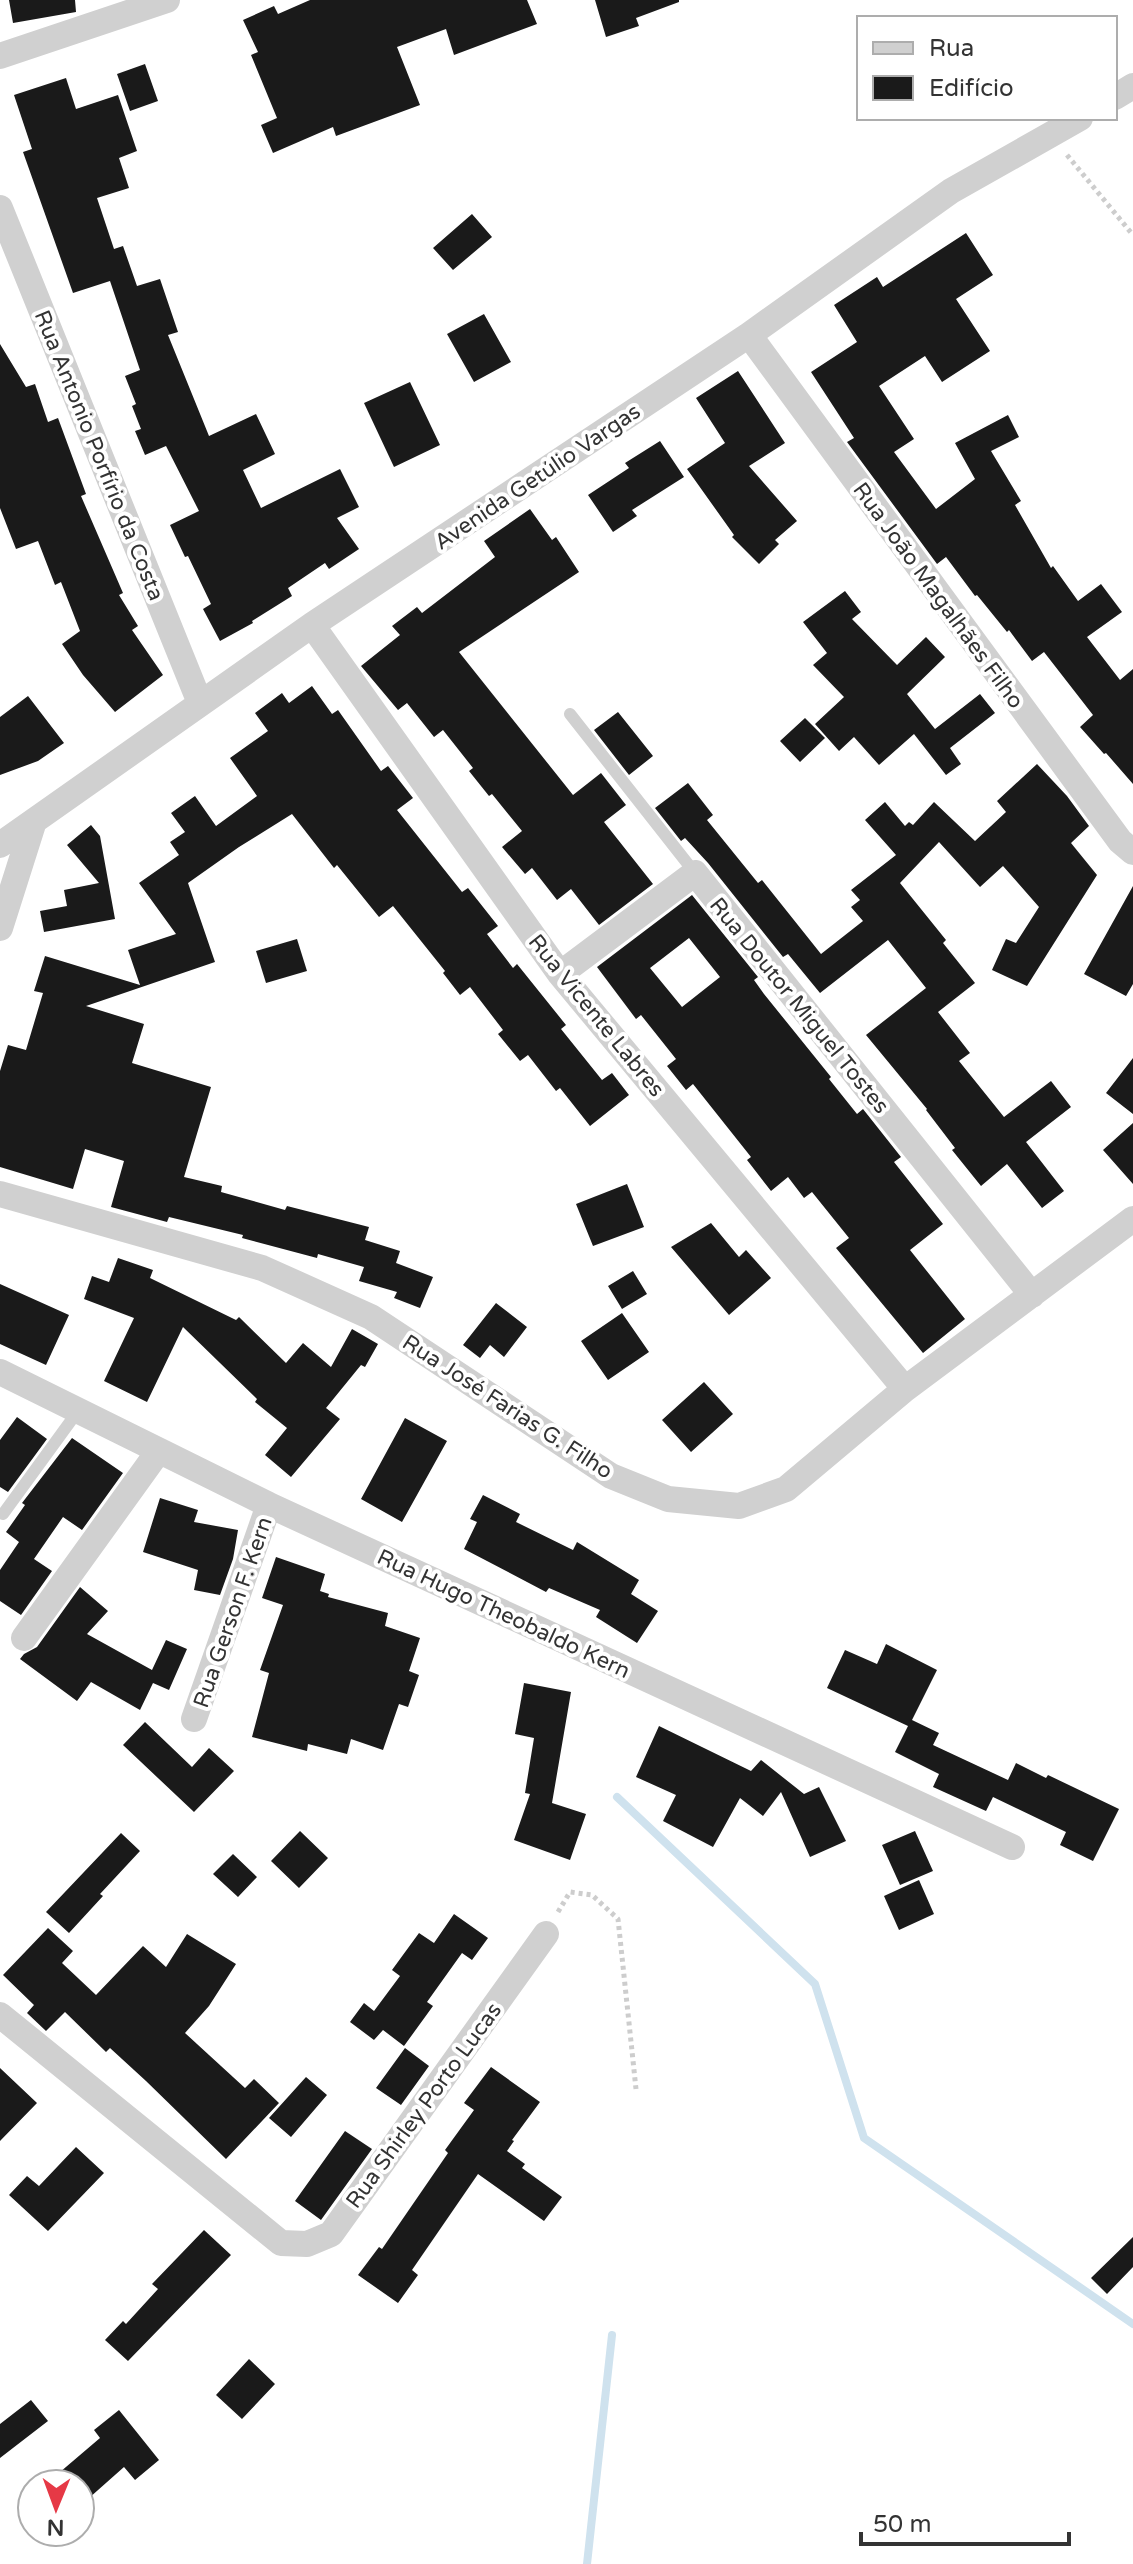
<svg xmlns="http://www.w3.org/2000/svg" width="1133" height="2564" viewBox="0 0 1133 2564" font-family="'Varela Round',sans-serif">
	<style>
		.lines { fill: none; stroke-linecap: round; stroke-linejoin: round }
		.stream { stroke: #cfe2ee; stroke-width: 8 }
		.building { fill: #1a1a1a; fill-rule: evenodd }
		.path { stroke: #cdcdcd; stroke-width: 5; stroke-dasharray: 4 4; stroke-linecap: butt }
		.service { stroke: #d0d0d0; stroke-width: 12 }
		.minor { stroke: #d0d0d0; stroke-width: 26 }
		.labels { text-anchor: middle; stroke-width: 8; stroke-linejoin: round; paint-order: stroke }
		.street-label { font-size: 22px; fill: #333; stroke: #fff }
	</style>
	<rect width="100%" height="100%" fill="#fff"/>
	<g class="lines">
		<!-- stream -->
		<path class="stream" d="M617 1797 815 1984 864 2138 1133 2324
			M587 2564 612 2335"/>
	</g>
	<!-- building -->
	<path class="building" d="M9 0H75L76 12 13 23Z
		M310 0H527L537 24 454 55 446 29 397 47 420 105 336 136 333 127 273 153 261 125 277 118 251 55 258 52 243 20 274 6 278 14Z
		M595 0H679V2L636 18 639 26 606 37Z
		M145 64 158 101 130 111 117 74Z
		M66 78 76 109 118 95 137 151 119 158 129 188 97 198 114 249 123 246 137 286 160 279 178 332 168 335 209 436 256 414 275 454 243 470 261 508 340 469 359 507 337 518 359 549 329 569 325 563 288 588 292 596 252 621 253 623 220 641 203 609 211 604 188 556 185 557 170 525 199 511 166 446 145 455 135 431 141 429 132 406 136 404 125 376 140 370 110 281 73 293 23 152 32 149 14 95Z
		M472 214 492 237 453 270 433 248Z
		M966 233 993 275 956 299 990 351 942 382 925 356 879 386 914 439 894 452 936 509 975 479 955 443 1008 415 1019 437 991 451 1021 501 1015 505 1051 568 1053 566 1078 601 1101 584 1122 612 1087 637 1120 680 1133 669V784L1106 753 1104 754 1080 727 1093 715 1044 652 1032 661 1009 630 1007 632 977 595 975 596 946 557 937 564 847 442 854 438 811 372 857 342 834 305 877 277 883 287Z
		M484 314 511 362 474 382 447 334Z
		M0 344 26 387 35 384 48 422 58 418 86 494 81 496 123 593 119 595 138 626 132 630 163 675 115 712 83 675 62 644 80 631 61 582 55 585 38 541 16 549 0 508Z
		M738 371 785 443 749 466 797 521 775 540 779 544 759 564 732 537 734 535 687 469 725 443 696 398Z
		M410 382 440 445 394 467 364 403Z
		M660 441 684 477 632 510 637 516 613 532 588 495 629 468 625 463Z
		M530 509 552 540 556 537 579 572 459 652 573 795 601 773 626 805 604 822 653 884 599 925 571 889 557 900 532 868 525 874 502 847 522 831 492 794 489 796 469 771 473 768 443 730 434 737 407 703 398 710 361 666 400 635 392 626 417 607 422 613 495 557 484 541Z
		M845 591 861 612 852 619 897 665 926 637 945 657 907 694 935 729 980 694 995 713 950 748 961 764 946 775 914 734 879 765 854 737 839 751 815 724 844 697 813 665 827 653 803 622Z
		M312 686 332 714 338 710 381 771 388 766 413 798 397 810 462 892 468 888 498 926 487 934 513 968 517 964 566 1025 561 1029 602 1080 612 1073 629 1095 590 1126 560 1088 556 1091 528 1055 520 1061 498 1034 503 1030 470 987 460 995 443 973 445 971 393 906 379 917 337 865 334 868 292 814 239 847 188 883 215 962 86 1006 144 1024 132 1063 211 1087 184 1177 222 1186 221 1192 285 1210 287 1206 369 1227 365 1240 400 1251 396 1263 433 1277 420 1308 394 1298 397 1292 359 1281 364 1267 318 1254 317 1258 242 1238 243 1235 169 1217 167 1222 111 1207 124 1161 85 1149 73 1189 0 1167V1071L8 1045 26 1050 43 993 34 991 45 956 140 985 128 950 176 934 139 883 179 855 170 842 185 832 171 813 195 796 216 826 257 796 230 758 268 731 255 713 282 693 289 703Z
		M28 696 64 743 38 761 0 775V717Z
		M618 712 653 756 629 775 594 730Z
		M805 718 825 738 800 762 780 741Z
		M1037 764 1067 796 1089 826 1071 843 1097 875 1027 986 992 970 1006 939 1016 943 1039 907 1003 866 980 887 939 842 900 883 946 940 943 943 975 983 938 1012 970 1053 959 1061 1004 1117 1051 1081 1071 1107 1026 1142 1064 1191 1042 1208 1007 1164 981 1186 952 1150 955 1148 926 1110 927 1109 866 1035 926 988 888 940 820 993 788 954 783 957 708 863 685 838 681 841 655 808 688 783 713 815 707 820 758 883 762 880 821 954 863 921 851 907 860 900 851 890 896 855 865 820 885 802 905 826 909 822 913 825 934 802 975 841 1006 812 997 801Z
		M91 825 100 836 115 919 44 932 40 911 67 906 64 890 99 883 67 845Z
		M1133 886V984L1126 996 1084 974Z
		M692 895 758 977 754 980 764 994 831 1077 829 1079 857 1114 863 1109 901 1157 894 1162 943 1224 910 1250 965 1319 923 1353 836 1248 849 1238 812 1192 804 1198 788 1177 771 1191 747 1160 751 1157 693 1084 686 1090 667 1066 676 1059 641 1015 636 1019 597 967ZM689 938 720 977 682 1007 650 968Z
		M297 939 307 971 266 983 256 951Z
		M1133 1058V1114L1106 1093Z
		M1133 1123V1184L1103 1150Z
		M627 1184 644 1227 593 1246 576 1204Z
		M711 1223 739 1257 746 1250 771 1278 729 1315 671 1247Z
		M118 1258 153 1270 150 1278 236 1320 239 1317 286 1363 303 1343 331 1367 352 1329 378 1344 365 1367 361 1365 326 1408 340 1419 291 1477 265 1455 287 1428 255 1402 257 1399 183 1327 147 1402 104 1381 134 1318 84 1299 92 1276 109 1282Z
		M633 1271 647 1294 622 1309 608 1286Z
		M0 1284 69 1315 46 1365 0 1344Z
		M496 1303 527 1327 504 1357 490 1345 480 1358 463 1345Z
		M622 1313 649 1352 608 1380 581 1341Z
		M704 1382 733 1414 691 1452 662 1420Z
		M17 1417 47 1439 8 1492 0 1487V1440Z
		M405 1418 447 1441 402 1522 361 1499Z
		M72 1438 123 1473 82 1530 63 1517 34 1559 52 1571 21 1615 0 1601V1570L19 1542 6 1532 25 1505 22 1503Z
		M483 1495 520 1514 516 1522 573 1550 577 1542 639 1580 631 1594 658 1611 637 1643 596 1617 600 1610 549 1588 546 1592 464 1549 477 1522 470 1519Z
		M160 1498 198 1510 194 1522 238 1530 233 1559 220 1595 194 1590 198 1570 143 1552Z
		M276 1557 325 1574 320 1591 329 1594 328 1597 388 1613 385 1626 420 1638 409 1671 419 1675 408 1707 399 1704 383 1750 351 1739 347 1754 308 1744 307 1751 252 1737 269 1673 260 1670 283 1605 262 1598Z
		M80 1587 108 1611 87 1634 152 1670 166 1640 187 1649 169 1690 153 1683 140 1710 91 1682 77 1701 20 1659 24 1654 37 1647Z
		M886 1644 937 1670 912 1720 939 1733 933 1745 1008 1780 1016 1763 1046 1778 1048 1775 1119 1809 1093 1861 1060 1845 1066 1832 993 1797 986 1811 933 1787 939 1774 895 1752 908 1726 827 1688 845 1650 877 1664Z
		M524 1683 571 1692 552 1803 586 1814 570 1860 514 1840 530 1794 525 1793 534 1738 515 1734Z
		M145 1722 192 1767 209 1748 234 1771 194 1812 123 1745Z
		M659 1726 751 1771 761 1760 804 1794 819 1787 846 1841 810 1857 781 1792 763 1816 740 1798 713 1847 663 1821 676 1795 636 1777Z
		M300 1831 328 1858 299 1888 271 1861Z
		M915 1831 933 1871 900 1885 882 1845Z
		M121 1833 140 1851 100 1894 103 1896 69 1933 46 1912Z
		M233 1854 257 1877 238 1897 213 1874Z
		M919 1880 934 1914 899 1930 884 1896Z
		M454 1914 488 1938 472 1960 462 1953 427 2002 433 2006 404 2046 383 2030 374 2040 350 2022 364 2003 374 2011 400 1976 392 1970 419 1933 434 1943Z
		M48 1928 73 1951 62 1963 96 1995 143 1946 166 1967 187 1934 236 1964 209 2006 185 2033 245 2088 254 2079 279 2103 226 2159 146 2081 110 2048 106 2052 65 2012 46 2031 27 2013 34 2005 3 1975Z
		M405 2048 429 2066 401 2105 376 2088Z
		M491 2067 540 2102 512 2140 514 2141 507 2151 525 2164 522 2168 562 2197 544 2221 478 2174 412 2270 418 2275 398 2303 358 2275 379 2247 382 2249 448 2153 445 2150 474 2110 464 2103Z
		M0 2068 37 2103 0 2141Z
		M306 2077 327 2095 291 2137 269 2118Z
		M345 2131 372 2149 321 2220 295 2201Z
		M76 2147 104 2173 48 2231 9 2195 27 2176 39 2186Z
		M204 2230 231 2255 128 2361 105 2340 123 2321 126 2324 158 2289 152 2284Z
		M1133 2237V2267L1107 2294 1091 2278Z
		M249 2359 275 2384 242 2419 216 2395Z
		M31 2400 48 2421 0 2458V2424Z
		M119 2410 159 2460 135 2480 124 2467 80 2506V2484H46L100 2438 94 2430Z"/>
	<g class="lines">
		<!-- path -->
		<path class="path" d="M1067 155 1133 235
			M558 1912 570 1892 592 1895 618 1919 636 2089"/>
		<!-- service -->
		<path class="service" d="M570 714 695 873
			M3 1514 78 1411"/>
		<!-- minor -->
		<path class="minor" d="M0 56 167 0
			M1115 97 1133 86
			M0 208 200 703
			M749 335 1120 841 1133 852
			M312 625 560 974 905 1389
			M0 845 312 625 749 335 951 191 1080 118
			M0 928 34 821
			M560 974 695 873 1032 1295
			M0 1194 262 1268 371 1317 611 1476 668 1499 739 1506 786 1489 905 1389 1133 1219
			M0 1372 269 1505 1012 1847
			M24 1638 158 1452
			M194 1719 269 1505
			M0 2015 281 2243 307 2244 331 2234 546 1934"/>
	</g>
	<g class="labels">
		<!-- street labels -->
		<g class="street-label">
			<text transform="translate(100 455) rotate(68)" y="8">Rua Antonio Porfírio da Costa</text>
			<text transform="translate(537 476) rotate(-34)" y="8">Avenida Getúlio Vargas</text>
			<text transform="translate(939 595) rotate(54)" y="8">Rua João Magalhães Filho</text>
			<text transform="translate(800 1005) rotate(51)" y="8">Rua Doutor Miguel Tostes</text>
			<text transform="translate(597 1015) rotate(51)" y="8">Rua Vicente Labres</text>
			<text transform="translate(508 1406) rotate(33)" y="8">Rua José Farias G. Filho</text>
			<text transform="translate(232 1612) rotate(-71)" y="8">Rua Gerson F. Kern</text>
			<text transform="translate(504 1613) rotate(25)" y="8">Rua Hugo Theobaldo Kern</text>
			<text transform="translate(423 2105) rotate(-54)" y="8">Rua Shirley Porto Lucas</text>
		</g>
	</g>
	<!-- legend -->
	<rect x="857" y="16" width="260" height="104" fill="#ffffff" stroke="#adadad" stroke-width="2"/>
	<rect x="873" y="42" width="40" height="12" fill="#d0d0d0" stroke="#adadad" stroke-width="2"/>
	<text x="929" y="56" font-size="24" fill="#333333">Rua</text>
	<rect x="873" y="76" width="40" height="24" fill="#1a1a1a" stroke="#adadad" stroke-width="2"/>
	<text x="929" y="96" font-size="24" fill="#333333">Edifício</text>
	<!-- north arrow -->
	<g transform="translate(56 2508) rotate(181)"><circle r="38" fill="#ffffff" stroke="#adadad" stroke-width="2"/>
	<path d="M0-6L14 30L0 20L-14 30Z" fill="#e63946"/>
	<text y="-12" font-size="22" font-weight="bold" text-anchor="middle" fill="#333333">N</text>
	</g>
	<!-- scale -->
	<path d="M861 2532v12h208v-12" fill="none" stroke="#333333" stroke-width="4"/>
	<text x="873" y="2532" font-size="24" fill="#333333" stroke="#ffffff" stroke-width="6" paint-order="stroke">50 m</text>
</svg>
